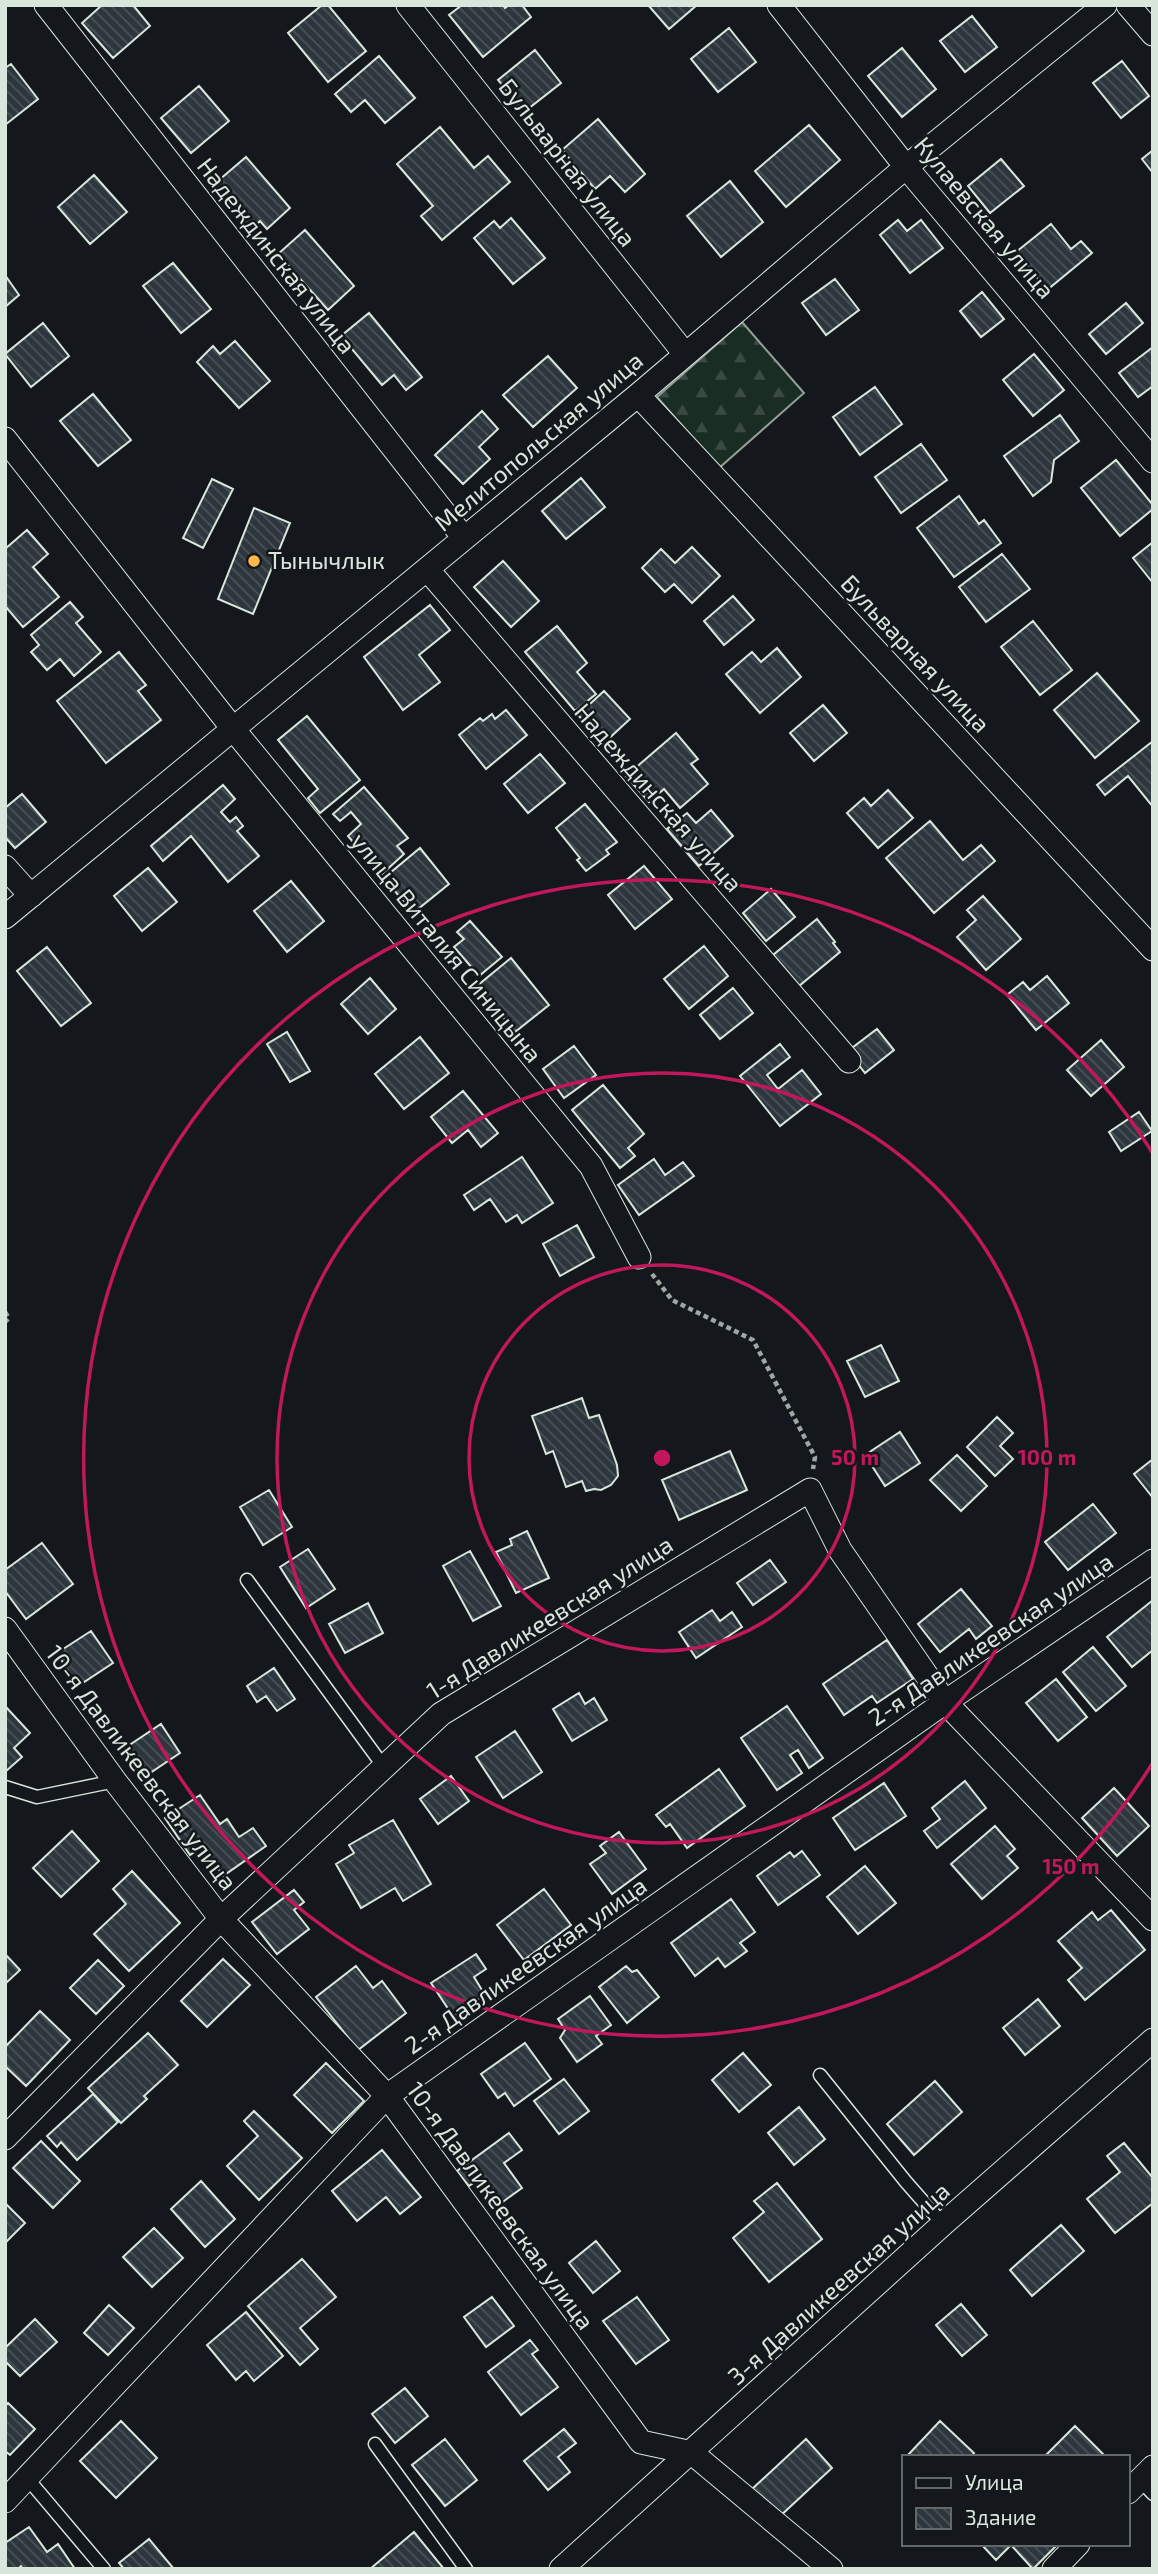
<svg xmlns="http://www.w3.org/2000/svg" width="1158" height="2574" viewBox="0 0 1158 2574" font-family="'Exo 2',sans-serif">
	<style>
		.forest { fill: url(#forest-firs); stroke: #939e99; stroke-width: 2 }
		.building { fill: url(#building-back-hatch); stroke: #d8e6dc; stroke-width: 2 }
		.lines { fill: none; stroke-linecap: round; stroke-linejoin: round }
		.lane-casing { stroke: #d8e6dc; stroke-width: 15 }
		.street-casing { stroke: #d8e6dc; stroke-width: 25 }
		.path { stroke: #9da8a2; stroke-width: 4.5; stroke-dasharray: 5 3.5; stroke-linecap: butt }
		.lane { stroke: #14181c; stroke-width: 12 }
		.street { stroke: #14181c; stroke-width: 23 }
		.ring { fill: none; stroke: #c2185b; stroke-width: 3.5 }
		.poi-dot { fill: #ffb74d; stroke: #14181c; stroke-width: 2.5 }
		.labels { text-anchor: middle; stroke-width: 5; stroke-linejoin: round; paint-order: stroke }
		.street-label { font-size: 24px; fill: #d8e6dc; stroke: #14181c }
		.poi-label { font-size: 24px; fill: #d8e6dc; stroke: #14181c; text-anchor: start }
		.centre { fill: #c2185b; stroke: #14181c; stroke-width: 3.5 }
		.ring-label { font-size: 21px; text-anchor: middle; font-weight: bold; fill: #c2185b; stroke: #14181c; stroke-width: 5; stroke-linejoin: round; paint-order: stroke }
	</style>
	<defs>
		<pattern id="forest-firs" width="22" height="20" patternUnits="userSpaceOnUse" patternTransform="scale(1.75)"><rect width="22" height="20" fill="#1a2d24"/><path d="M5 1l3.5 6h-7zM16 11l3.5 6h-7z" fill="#3b4b43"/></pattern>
		<pattern id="building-back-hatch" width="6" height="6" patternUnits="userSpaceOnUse" patternTransform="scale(1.75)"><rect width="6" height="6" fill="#2c363c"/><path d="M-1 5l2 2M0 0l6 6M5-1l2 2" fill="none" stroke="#4a5358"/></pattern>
	</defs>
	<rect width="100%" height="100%" fill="#14181c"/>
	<!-- forest -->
	<path class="forest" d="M742 322 804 393 719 468 657 397Z"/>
	<!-- building -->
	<path class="building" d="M102 5H133L150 26 113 58 82 23Z
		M322 5H328L366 51 328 82 288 33Z
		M462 5H503L505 8 509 5H522L531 17 483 57 449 15Z
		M648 5H697L669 29Z
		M972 16 997 47 965 72 940 41Z
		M729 28 756 62 718 92 691 59Z
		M902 48 936 89 902 117 868 76Z
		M535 50 561 83 524 112 498 80Z
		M379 56 415 98 385 123 365 100 351 112 335 94Z
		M1122 61 1149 96 1121 118 1093 83Z
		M11 64 38 99 5 125V68Z
		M199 86 229 121 191 153 161 118Z
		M598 119 645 174 625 192 610 176 595 189 562 150Z
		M809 125 840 160 786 207 755 171Z
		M440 127 474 168 488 156 510 182 442 240 421 216 433 206 397 164Z
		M1153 150V173L1142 159Z
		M246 157 290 208 267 229 260 221 250 230 212 186Z
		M1001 159 1024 186 990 213 968 186Z
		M94 175 127 212 90 244 58 207Z
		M730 181 763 222 721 257 687 216Z
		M511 218 545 258 513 284 474 238 494 221 500 228Z
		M898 220 907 231 921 220 943 248 910 273 880 235Z
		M1051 224 1071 249 1081 241 1092 253 1047 290 1016 252Z
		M305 230 354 286 328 310 278 254Z
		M173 263 211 309 181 333 143 286Z
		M5 275 19 295 5 307Z
		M835 279 859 310 826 335 802 303Z
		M982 292 1004 319 981 337 960 311Z
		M1126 303 1143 323 1106 354 1089 334Z
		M369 313 422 377 406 390 394 375 382 385 341 336Z
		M43 323 69 356 31 387 5 354Z
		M235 341 270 381 239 408 197 362 213 346 220 354Z
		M1153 347V386L1138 397 1119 373Z
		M1034 354 1064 390 1033 416 1003 380Z
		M548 356 577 388 533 427 503 395Z
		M875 387 902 424 860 455 833 417Z
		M93 394 131 440 98 466 60 421Z
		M482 411 498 429 479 447 490 459 463 484 435 455Z
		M1060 415 1079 441 1054 460 1051 482 1033 496 1004 456Z
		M921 444 947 480 901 513 875 477Z
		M1116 460 1153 505V509L1120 536 1081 488Z
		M581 478 605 507 566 539 542 511Z
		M212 479 233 489 203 548 183 538Z
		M959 496 979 524 984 520 1001 543 954 577 917 528Z
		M254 508 290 523 253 614 218 599Z
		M27 530 48 554 33 567 59 597 23 627 5 606V549Z
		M1153 542V583L1133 558Z
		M692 547 720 576 692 603 674 584 665 592 642 568 661 549 675 563Z
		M1002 554 1030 589 986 622 959 587Z
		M503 561 539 601 511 627 474 587Z
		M733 596 754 620 724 645 704 621Z
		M70 602 83 617 76 623 101 652 74 676 60 659 47 670 31 652 39 645 31 635Z
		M430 605 450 630 419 655 440 682 403 710 364 657Z
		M1033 621 1072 670 1040 695 1001 647Z
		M557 626 587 663 577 672 596 694 575 711 525 652Z
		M777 648 801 677 760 713 726 674 752 652 761 662Z
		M119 652 146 685 138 691 161 720 106 763 57 701Z
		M1097 673 1139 721 1095 758 1054 710Z
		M604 691 630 719 604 743 578 715Z
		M823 705 847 733 814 761 790 733Z
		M506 710 527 735 486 769 459 735 480 718 483 721 492 714 495 719Z
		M307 716 360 780 320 813 308 798 318 789 278 740Z
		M676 733 698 759 691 764 708 784 680 808 664 789 649 802 626 776Z
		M1153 741V807L1128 776 1105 795 1097 785Z
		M540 754 565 783 528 813 504 784Z
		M223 785 235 799 221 812 230 822 236 817 243 826 237 831 259 856 228 882 191 836 163 861 151 846Z
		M364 787 408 838 397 846 404 854 381 875 348 836 361 824 351 812 340 821 333 814Z
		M888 790 913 818 878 848 847 813 864 798 871 806Z
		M22 794 46 822 15 848 5 837V808Z
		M585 804 617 842 606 850 609 854 586 871 577 860 580 858 556 828Z
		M711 810 733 836 699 866 667 829 687 813 696 823Z
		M930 821 963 860 981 845 995 861 934 913 886 858Z
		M420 848 449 884 413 913 384 878Z
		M644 866 672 899 635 929 608 895Z
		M148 868 177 902 142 931 114 896Z
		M291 881 324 921 287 952 254 911Z
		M771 889 795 917 766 941 743 913Z
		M983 896 1021 939 986 970 957 937 976 920 967 910Z
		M817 919 835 942 833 943 840 952 799 986 773 955Z
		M470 921 502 957 479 976 454 947 464 939 457 932Z
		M704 946 728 976 689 1009 664 979Z
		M47 947 91 1003 61 1026 17 971Z
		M511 958 549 1005 515 1032 477 986Z
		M1047 976 1069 1003 1036 1030 1007 995 1023 982 1030 990Z
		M370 978 396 1009 368 1034 341 1004Z
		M733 988 753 1013 720 1039 700 1015Z
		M877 1029 894 1050 865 1073 848 1051Z
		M287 1032 310 1071 290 1082 267 1044Z
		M420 1037 449 1073 404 1109 375 1074Z
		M1101 1040 1124 1067 1091 1096 1067 1070Z
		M780 1044 790 1057 767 1075 778 1089 802 1070 821 1094 780 1126 740 1076Z
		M574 1046 596 1075 564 1098 543 1069Z
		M603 1085 644 1134 628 1148 635 1156 620 1168 572 1110Z
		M463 1091 498 1133 481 1147 468 1130 452 1143 431 1117Z
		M1139 1112 1152 1131 1121 1151 1109 1132Z
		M522 1157 553 1203 522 1223 517 1215 506 1222 490 1199 474 1210 464 1195Z
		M654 1159 665 1175 683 1162 694 1176 639 1215 618 1185Z
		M577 1225 594 1257 560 1276 543 1244Z
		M881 1345 899 1381 865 1397 847 1361Z
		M582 1398 589 1418 599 1415 617 1465 618 1476 611 1485 601 1490 594 1489 586 1491 582 1481 566 1487 553 1451 546 1454 532 1416Z
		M997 1417 1013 1433 1000 1446 1013 1459 995 1476 967 1447Z
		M900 1432 920 1463 885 1486 865 1455Z
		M730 1451 747 1490 679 1520 662 1480Z
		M957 1455 987 1486 961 1511 930 1480Z
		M1153 1459V1498L1134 1474Z
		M269 1490 292 1527 263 1545 240 1507Z
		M1093 1504 1116 1533 1068 1570 1045 1542Z
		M527 1531 549 1578 516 1593 496 1552 512 1545 510 1539Z
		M42 1543 73 1584 26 1619 5 1591V1570Z
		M308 1549 335 1589 306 1608 280 1567Z
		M470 1551 501 1606 473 1621 443 1566Z
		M770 1560 786 1582 753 1605 737 1583Z
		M961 1589 992 1626 976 1639 969 1629 940 1652 918 1624Z
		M1153 1600V1650L1132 1667 1107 1637Z
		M368 1603 383 1633 345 1653 329 1624Z
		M712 1610 720 1621 732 1612 742 1627 696 1658 679 1632Z
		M91 1631 113 1663 78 1686 57 1653Z
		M887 1640 913 1679 877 1703 872 1696 844 1715 823 1684Z
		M1093 1647 1126 1686 1096 1711 1063 1672Z
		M274 1668 295 1699 277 1711 266 1696 257 1702 247 1686Z
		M1056 1679 1087 1717 1058 1741 1026 1703Z
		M579 1693 585 1704 594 1698 607 1720 572 1741 553 1709Z
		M5 1706 30 1733 14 1748 22 1757 5 1772Z
		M787 1706 823 1758 809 1768 798 1750 790 1755 802 1773 777 1790 741 1738Z
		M161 1724 180 1753 144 1777 125 1748Z
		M515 1731 542 1772 503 1798 476 1757Z
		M719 1769 745 1806 687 1848 670 1824 666 1827 656 1815Z
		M451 1776 469 1801 438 1824 420 1799Z
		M965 1781 986 1808 937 1848 924 1831 940 1819 932 1808Z
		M884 1783 906 1816 855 1850 833 1818Z
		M1114 1788 1149 1826 1117 1856 1082 1818Z
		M200 1795 220 1824 227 1819 239 1837 253 1828 266 1846 223 1876 203 1846 190 1855 165 1818Z
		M393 1820 431 1884 403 1901 395 1888 361 1908 336 1864 354 1853 349 1845Z
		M995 1826 1015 1849 1007 1856 1018 1868 982 1899 951 1864Z
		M72 1831 99 1861 61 1897 33 1868Z
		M619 1832 646 1869 612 1894 590 1864 606 1853 600 1846Z
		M802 1851 820 1875 778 1905 757 1876 790 1852 794 1857Z
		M865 1866 896 1903 858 1934 827 1897Z
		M132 1871 180 1923 129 1971 94 1934 126 1904 113 1889Z
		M544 1889 571 1925 524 1960 497 1925Z
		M294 1890 304 1902 294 1910 309 1929 277 1954 252 1922Z
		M731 1899 755 1932 740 1943 747 1951 725 1967 718 1958 695 1976 671 1943Z
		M1111 1910 1145 1950 1085 2000 1068 1980 1082 1968 1058 1941 1092 1912 1098 1920Z
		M5 1954 20 1970 5 1984Z
		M476 1954 486 1969 474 1977 485 1995 453 2016 431 1983Z
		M223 1959 250 1985 207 2027 181 2001Z
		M98 1960 124 1986 96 2014 70 1988Z
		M356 1966 373 1988 382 1981 406 2013 358 2050 316 1997Z
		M626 1966 632 1972 637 1970 659 1997 627 2023 599 1987Z
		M590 1996 611 2025 596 2036 602 2044 577 2062 560 2038 565 2030 558 2019Z
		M1038 1999 1060 2026 1025 2055 1003 2028Z
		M40 2011 70 2040 26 2086 5 2066V2047Z
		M148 2033 178 2065 144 2096 147 2099 121 2123 88 2088Z
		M525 2043 551 2079 514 2106 505 2093 498 2098 481 2074Z
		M743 2053 771 2085 739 2112 712 2080Z
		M326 2063 364 2101 332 2133 294 2095Z
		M564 2079 589 2111 559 2134 534 2101Z
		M935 2081 962 2112 914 2155 887 2124Z
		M93 2094 118 2122 77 2160 61 2142 57 2147 47 2136Z
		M799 2107 825 2139 794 2165 768 2133Z
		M254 2111 302 2158 259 2200 227 2166 258 2136 244 2121Z
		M509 2133 522 2150 504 2163 522 2188 497 2206 477 2180 469 2186 457 2171Z
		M41 2141 80 2181 53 2208 13 2168Z
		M1124 2143 1153 2178V2203L1115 2233 1087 2199 1120 2172 1107 2156Z
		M382 2150 421 2197 400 2214 386 2197 357 2221 332 2191Z
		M201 2181 235 2219 205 2247 171 2209Z
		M777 2183 822 2239 769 2282 733 2238 764 2212 754 2201Z
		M5 2203 25 2223 5 2243Z
		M1061 2225 1084 2251 1032 2296 1010 2270Z
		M154 2228 183 2258 152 2287 123 2257Z
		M596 2241 620 2271 593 2293 569 2263Z
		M302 2259 336 2297 300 2328 318 2349 300 2365 248 2306Z
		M492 2297 514 2326 486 2347 464 2317Z
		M637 2297 669 2340 636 2364 603 2321Z
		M961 2304 987 2335 962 2356 936 2325Z
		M109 2305 134 2328 108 2355 84 2333Z
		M246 2312 283 2356 254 2381 246 2371 236 2380 207 2345Z
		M35 2319 57 2342 20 2376 5 2361V2348Z
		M530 2340 538 2350 532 2354 558 2387 521 2415 488 2372Z
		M405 2388 428 2416 395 2443 372 2414Z
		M8 2403 35 2429 10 2455 5 2451V2406Z
		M121 2421 157 2458 116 2498 80 2461Z
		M940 2421 974 2453 971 2457H909L908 2455Z
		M1075 2426 1103 2454 1100 2457H1044Z
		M564 2429 576 2443 558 2457 570 2472 548 2490 524 2461Z
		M445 2439 477 2480 445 2506 412 2465Z
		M806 2439 832 2468 778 2518 751 2490Z
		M29 2527 47 2552 58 2544 75 2569H23L21 2566 18 2569H5V2543Z
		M414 2532 444 2569H370Z
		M149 2539 174 2569H124L119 2563Z
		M981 2544H1056L1057 2545 1033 2569 1011 2545 996 2560Z"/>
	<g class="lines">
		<defs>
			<path id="lane" d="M247 1580 384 1767
				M5 1787 37 1797 115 1781
				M820 2075 906 2182 943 2224
				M375 2444 466 2569
				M27 2478 104 2569
				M1140 2480 1153 2494"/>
			<path id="street" d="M46 5 464 538
				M408 5 685 354
				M779 5 906 167 1153 461
				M1128 5 1153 34
				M638 395 1153 949
				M5 439 234 730 591 1166 639 1257
				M427 569 849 1061
				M5 867 31 896
				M5 917 638 395 906 167 1105 5
				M5 1629 115 1781 221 1919 387 2096 641 2442 692 2453 831 2569
				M5 2138 221 1919 441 1714 810 1490 840 1550 945 1702 1153 1919
				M1128 2492 1153 2467
				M5 2501 387 2096 945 1702 1153 1561
				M561 2569 943 2224 1153 2040
				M1054 2569 1078 2544"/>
		</defs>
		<!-- lane casing -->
		<use href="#lane" class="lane-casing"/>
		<!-- street casing -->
		<use href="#street" class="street-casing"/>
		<!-- path -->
		<path class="path" d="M652 1274 672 1300 753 1340 815 1457 813 1469
			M5 1312 9 1318 5 1322"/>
		<!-- lane -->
		<use href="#lane" class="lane"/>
		<!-- street -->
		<use href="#street" class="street"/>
	</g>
	<!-- distance rings -->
	<g class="ring">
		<circle cx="662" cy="1458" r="193"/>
		<circle cx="662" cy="1458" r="385"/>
		<path d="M1152 1764A578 578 0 1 1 1152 1152"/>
	</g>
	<!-- markers -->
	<circle class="poi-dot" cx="254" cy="561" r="7"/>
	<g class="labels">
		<!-- street labels -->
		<g class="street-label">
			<text transform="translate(567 163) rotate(52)" y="8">Бульварная улица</text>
			<text transform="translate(984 218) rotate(50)" y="8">Кулаевская улица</text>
			<text transform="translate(276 256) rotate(52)" y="8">Надеждинская улица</text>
			<text transform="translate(539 442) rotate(-40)" y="8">Мелитопольская улица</text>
			<text transform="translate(915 654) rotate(47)" y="8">Бульварная улица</text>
			<text transform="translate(658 798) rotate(49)" y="8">Надеждинская улица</text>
			<text transform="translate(446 948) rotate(51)" y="8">улица Виталия Синицына</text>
			<text transform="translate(550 1618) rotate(-32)" y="8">1-я Давликеевская улица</text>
			<text transform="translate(991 1640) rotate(-34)" y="8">2-я Давликеевская улица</text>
			<text transform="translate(141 1768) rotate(53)" y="8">10-я Давликеевская улица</text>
			<text transform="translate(526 1966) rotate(-35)" y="8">2-я Давликеевская улица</text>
			<text transform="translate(500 2206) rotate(54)" y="8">10-я Давликеевская улица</text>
			<text transform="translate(839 2284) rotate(-42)" y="8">3-я Давликеевская улица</text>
		</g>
		<!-- poi labels -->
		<g class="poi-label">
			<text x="268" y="569">Тынычлык</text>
		</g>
	</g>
	<circle cx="662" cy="1458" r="10" class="centre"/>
	<g class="ring-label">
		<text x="855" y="1465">50 m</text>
		<text x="1047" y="1465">100 m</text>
		<text x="1071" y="1874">150 m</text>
	</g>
	<!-- border -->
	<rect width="1158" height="2574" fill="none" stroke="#d8e6dc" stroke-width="14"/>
	<!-- legend -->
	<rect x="902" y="2455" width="228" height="91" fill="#14181c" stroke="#626a69" stroke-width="2"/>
	<rect x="916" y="2478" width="35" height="10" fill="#14181c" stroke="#626a69" stroke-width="2"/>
	<text x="965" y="2490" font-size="21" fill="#d8e6dc">Улица</text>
	<rect x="916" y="2508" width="35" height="21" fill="url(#building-back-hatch)" stroke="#626a69" stroke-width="2"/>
	<text x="965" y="2525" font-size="21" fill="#d8e6dc">Здание</text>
</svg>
